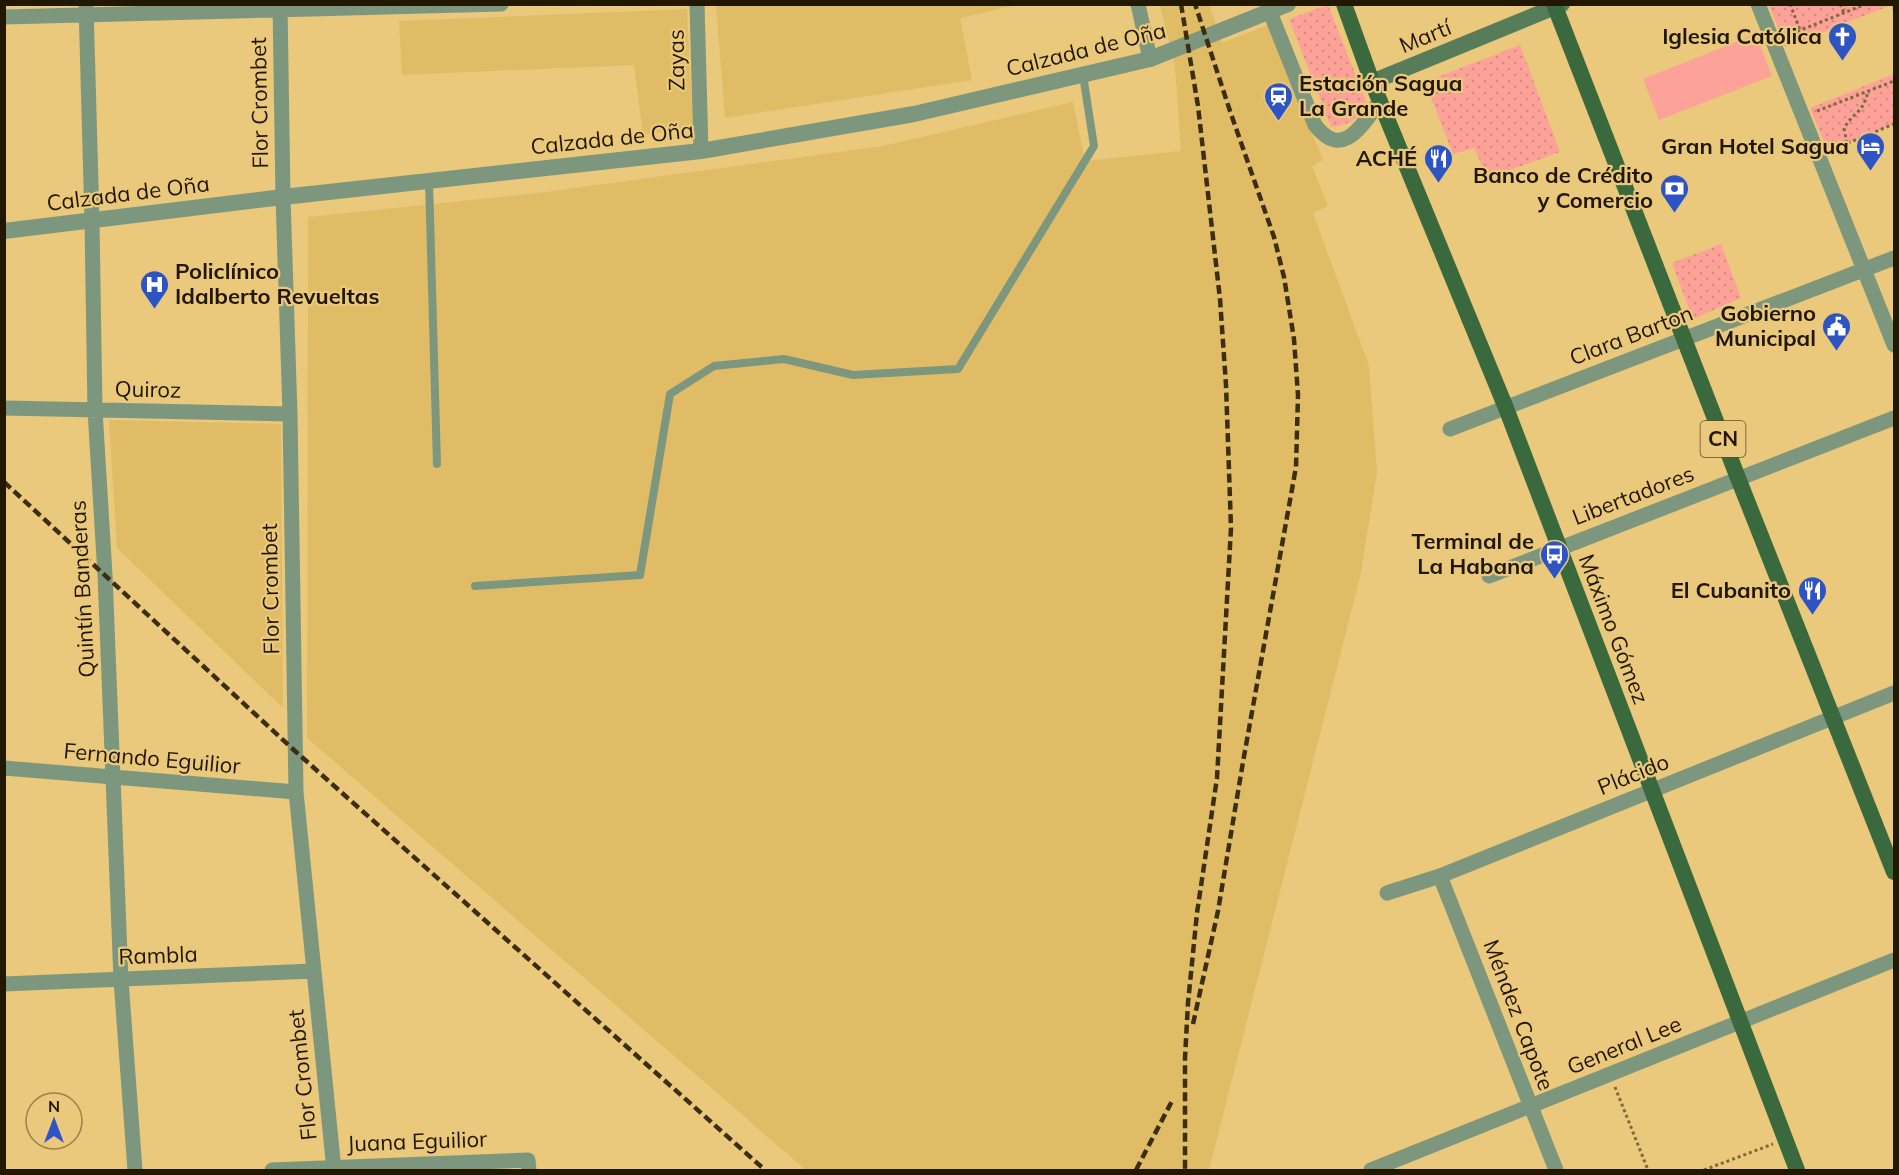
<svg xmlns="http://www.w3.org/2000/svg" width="1899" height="1175" viewBox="0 0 1899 1175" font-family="Mulish,sans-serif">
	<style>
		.built { fill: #e1bc67 }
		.grass { fill: url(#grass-dots) }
		.garden { fill: #fda299 }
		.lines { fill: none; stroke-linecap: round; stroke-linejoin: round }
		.path { stroke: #7e693a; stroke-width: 3; stroke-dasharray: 3 3; stroke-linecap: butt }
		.service { stroke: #7d977e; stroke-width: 8 }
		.minor { stroke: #7d977e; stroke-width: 15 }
		.tertiary { stroke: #7d977e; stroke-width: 16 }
		.secondary { stroke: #567c59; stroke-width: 16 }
		.primary { stroke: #39693d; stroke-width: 16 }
		.rail { stroke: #3b2e11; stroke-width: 4.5; stroke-dasharray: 9 4.5; stroke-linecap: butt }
		.labels { text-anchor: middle; stroke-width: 4.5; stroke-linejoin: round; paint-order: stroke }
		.shield { fill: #eac87c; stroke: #5e4d27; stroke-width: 1.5 }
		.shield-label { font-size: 21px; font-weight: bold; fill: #221802 }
		.street-label { font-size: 22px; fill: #221802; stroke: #eac87c }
		.poi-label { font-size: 22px; font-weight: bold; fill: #221802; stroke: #eac87c; text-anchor: end }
	</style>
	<defs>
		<pattern id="grass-dots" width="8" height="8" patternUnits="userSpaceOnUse" patternTransform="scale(1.5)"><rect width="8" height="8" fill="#fda299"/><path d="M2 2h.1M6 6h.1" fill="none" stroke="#d98b82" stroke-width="1.8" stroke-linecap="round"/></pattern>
	</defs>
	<rect width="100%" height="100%" fill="#eac87c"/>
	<!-- built -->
	<path class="built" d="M716 5V4L1016 5 960 18 972 80 725 118Z
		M1160 5H1209L1222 43 1268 25 1323 160 1312 166 1328 206 1313 213 1369 366 1377 473 1360 577 1209 1170H806L307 738 308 217 538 193 883 146 1073 102 1085 161 1181 151 1175 67Z
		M687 9 693 128 643 135 634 65 402 75 399 21Z
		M109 420 281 424 283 708 117 548Z"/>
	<!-- grass -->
	<path class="grass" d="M1328 5 1367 104C1357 120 1350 125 1331 127L1289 19Z
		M1769 5H1894V14L1891 5 1786 47Z
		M1520 45 1560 152 1488 178 1474 148 1453 154 1425 82Z
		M1894 74V124L1828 151 1810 108Z
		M1721 244 1741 298 1693 319 1672 263Z"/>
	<!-- garden -->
	<path class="garden" d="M1756 34 1772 76 1659 120 1643 79Z"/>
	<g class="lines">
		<!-- path -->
		<path class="path" d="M1790 4 1800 30
			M1840 4 1844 13
			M1786 36 1866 4
			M1817 111 1894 81
			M1847 143 1844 129C1852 112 1863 115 1868 91
			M1831 150 1894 124
			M1615 1087 1648 1170
			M1704 1170 1773 1144"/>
		<!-- service -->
		<path class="service" d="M429 181 437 464
			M475 586 640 575 670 394 714 366 784 359 853 375 958 369 1094 146 1083 75"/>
		<!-- minor -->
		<path class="minor" d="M86 4 92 221 95 410 105 575 121 980 135 1170
			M280 4 283 197 290 414 296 792 334 1170
			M697 4 701 151
			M1138 4 1150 59
			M1758 4 1894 345
			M1270 12 1315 125C1343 161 1362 125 1380 101
			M4 17 501 4
			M4 408 290 414
			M1450 429 1894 258
			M1489 576 1894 418
			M4 768 296 792
			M1440 876 1556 1170
			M1387 893 1440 876 1894 693
			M4 984 314 971
			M272 1170 528 1160 529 1170
			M1371 1170 1894 960"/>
		<!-- tertiary -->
		<path class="tertiary" d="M4 231 283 197 701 151 914 114 1150 59 1288 4"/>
		<!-- secondary -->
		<path class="secondary" d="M1372 82 1562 4"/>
		<!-- primary -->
		<path class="primary" d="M1344 4 1372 82 1506 408 1797 1170
			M1554 4 1738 478 1894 872"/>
		<!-- rail -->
		<path class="rail" d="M1181 4 1198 106 1220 299 1226 385 1231 528 1217 778 1197 913 1188 1003 1185 1058V1170
			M4 482 295 751 765 1170
			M1193 1024 1218 911 1243 762 1296 467 1298 395 1294 339 1284 277 1274 237 1230 111 1195 4
			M1136 1170 1172 1101"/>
	</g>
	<!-- icons -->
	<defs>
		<symbol id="church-pin" viewBox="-11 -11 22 30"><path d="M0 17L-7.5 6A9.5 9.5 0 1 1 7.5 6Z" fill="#2e53c3" stroke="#eac87c"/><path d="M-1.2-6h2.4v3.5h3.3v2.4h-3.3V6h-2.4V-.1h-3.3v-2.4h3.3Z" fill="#fff"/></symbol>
		<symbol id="station-pin" viewBox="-11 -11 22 30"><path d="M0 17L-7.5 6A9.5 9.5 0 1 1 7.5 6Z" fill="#2e53c3" stroke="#eac87c"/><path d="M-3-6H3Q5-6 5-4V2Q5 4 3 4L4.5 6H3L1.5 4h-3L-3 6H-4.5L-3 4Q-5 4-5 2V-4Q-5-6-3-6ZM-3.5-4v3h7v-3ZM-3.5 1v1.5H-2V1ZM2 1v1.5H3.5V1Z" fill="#fff"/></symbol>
		<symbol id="hotel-pin" viewBox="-11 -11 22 30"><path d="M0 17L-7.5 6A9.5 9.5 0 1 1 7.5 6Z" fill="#2e53c3" stroke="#eac87c"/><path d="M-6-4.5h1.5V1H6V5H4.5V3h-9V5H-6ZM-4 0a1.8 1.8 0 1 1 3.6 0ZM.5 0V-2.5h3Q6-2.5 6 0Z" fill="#fff"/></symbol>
		<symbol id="restaurant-pin" viewBox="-11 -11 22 30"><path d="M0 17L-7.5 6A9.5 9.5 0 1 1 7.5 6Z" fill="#2e53c3" stroke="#eac87c"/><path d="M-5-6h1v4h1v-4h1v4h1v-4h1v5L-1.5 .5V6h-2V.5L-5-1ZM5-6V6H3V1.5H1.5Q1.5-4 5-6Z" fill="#fff"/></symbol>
		<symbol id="bank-pin" viewBox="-11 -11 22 30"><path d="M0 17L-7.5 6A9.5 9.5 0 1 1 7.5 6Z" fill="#2e53c3" stroke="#eac87c"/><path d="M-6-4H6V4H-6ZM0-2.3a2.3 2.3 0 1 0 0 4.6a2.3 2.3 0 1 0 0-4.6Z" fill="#fff"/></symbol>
		<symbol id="hospital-pin" viewBox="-11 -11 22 30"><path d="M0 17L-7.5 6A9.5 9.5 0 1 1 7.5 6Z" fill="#2e53c3" stroke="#eac87c"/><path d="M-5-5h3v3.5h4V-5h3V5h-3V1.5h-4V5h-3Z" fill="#fff"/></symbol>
		<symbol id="civic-pin" viewBox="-11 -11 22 30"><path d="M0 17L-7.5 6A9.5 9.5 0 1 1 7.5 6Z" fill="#2e53c3" stroke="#eac87c"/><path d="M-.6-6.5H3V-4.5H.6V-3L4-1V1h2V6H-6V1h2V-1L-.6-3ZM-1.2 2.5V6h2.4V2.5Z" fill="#fff"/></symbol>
		<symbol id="bus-pin" viewBox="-11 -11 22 30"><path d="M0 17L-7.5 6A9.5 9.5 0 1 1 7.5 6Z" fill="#2e53c3" stroke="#eac87c"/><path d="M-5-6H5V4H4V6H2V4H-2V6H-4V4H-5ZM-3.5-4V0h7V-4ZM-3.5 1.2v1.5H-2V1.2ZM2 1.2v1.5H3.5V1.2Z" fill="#fff"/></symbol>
	</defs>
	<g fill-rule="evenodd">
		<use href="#church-pin" x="1826" y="20" width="33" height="45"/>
		<use href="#station-pin" x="1262" y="80" width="33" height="45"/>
		<use href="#hotel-pin" x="1854" y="130" width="33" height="45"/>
		<use href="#restaurant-pin" x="1422" y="142" width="33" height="45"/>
		<use href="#bank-pin" x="1658" y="172" width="33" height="45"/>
		<use href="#hospital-pin" x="138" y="268" width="33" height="45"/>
		<use href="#civic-pin" x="1820" y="310" width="33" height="45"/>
		<use href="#bus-pin" x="1538" y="538" width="33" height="45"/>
		<use href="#restaurant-pin" x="1796" y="574" width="33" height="45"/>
	</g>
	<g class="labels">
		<!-- shield labels -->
		<rect class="shield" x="1700.5" y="421" width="45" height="36" rx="4.5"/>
		<g class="shield-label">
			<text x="1723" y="446">CN</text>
		</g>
		<!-- street labels -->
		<g class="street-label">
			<text transform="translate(1425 36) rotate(-22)" y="8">Martí</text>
			<text transform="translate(1086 49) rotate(-14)" y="8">Calzada de Oña</text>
			<text transform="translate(676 60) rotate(-91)" y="8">Zayas</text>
			<text transform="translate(259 103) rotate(-91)" y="8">Flor Crombet</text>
			<text transform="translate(612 138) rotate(-6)" y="8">Calzada de Oña</text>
			<text transform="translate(128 193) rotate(-7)" y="8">Calzada de Oña</text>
			<text transform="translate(1631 335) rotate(-21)" y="8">Clara Barton</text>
			<text transform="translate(148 389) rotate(1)" y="8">Quiroz</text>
			<text transform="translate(1633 495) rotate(-21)" y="8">Libertadores</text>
			<text transform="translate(82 589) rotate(-93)" y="8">Quintín Banderas</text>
			<text transform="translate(270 589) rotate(-91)" y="8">Flor Crombet</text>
			<text transform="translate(1614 629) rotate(69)" y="8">Máximo Gómez</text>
			<text transform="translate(152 758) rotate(5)" y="8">Fernando Eguilior</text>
			<text transform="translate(1633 774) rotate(-22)" y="8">Plácido</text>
			<text transform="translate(158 955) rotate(-2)" y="8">Rambla</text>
			<text transform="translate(1519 1015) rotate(69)" y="8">Méndez Capote</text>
			<text transform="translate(1624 1045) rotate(-22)" y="8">General Lee</text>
			<text transform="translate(302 1075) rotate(-96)" y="8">Flor Crombet</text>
			<text transform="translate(417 1141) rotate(-2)" y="8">Juana Eguilior</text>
		</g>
		<!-- poi labels -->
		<g class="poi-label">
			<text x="1822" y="44">Iglesia Católica</text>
			<text x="1299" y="91" text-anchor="start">Estación Sagua<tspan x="1299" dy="25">La Grande</tspan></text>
			<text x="1849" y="154">Gran Hotel Sagua</text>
			<text x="1417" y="166">ACHÉ</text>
			<text x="1653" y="183">Banco de Crédito<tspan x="1653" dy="25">y Comercio</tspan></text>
			<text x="175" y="279" text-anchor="start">Policlínico<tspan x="175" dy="25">Idalberto Revueltas</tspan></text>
			<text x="1816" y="321">Gobierno<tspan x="1816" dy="25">Municipal</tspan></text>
			<text x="1534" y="549">Terminal de<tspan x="1534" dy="25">La Habana</tspan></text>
			<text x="1791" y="598">El Cubanito</text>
		</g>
	</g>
	<!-- border -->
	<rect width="1899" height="1175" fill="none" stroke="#221802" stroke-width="12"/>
	<!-- north arrow -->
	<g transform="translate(54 1121)"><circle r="28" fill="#eac87c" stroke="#9a824b" stroke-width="1.5"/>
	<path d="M0-4.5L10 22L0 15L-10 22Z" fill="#2e53c3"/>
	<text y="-9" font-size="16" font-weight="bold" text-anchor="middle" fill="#221802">N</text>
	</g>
</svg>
